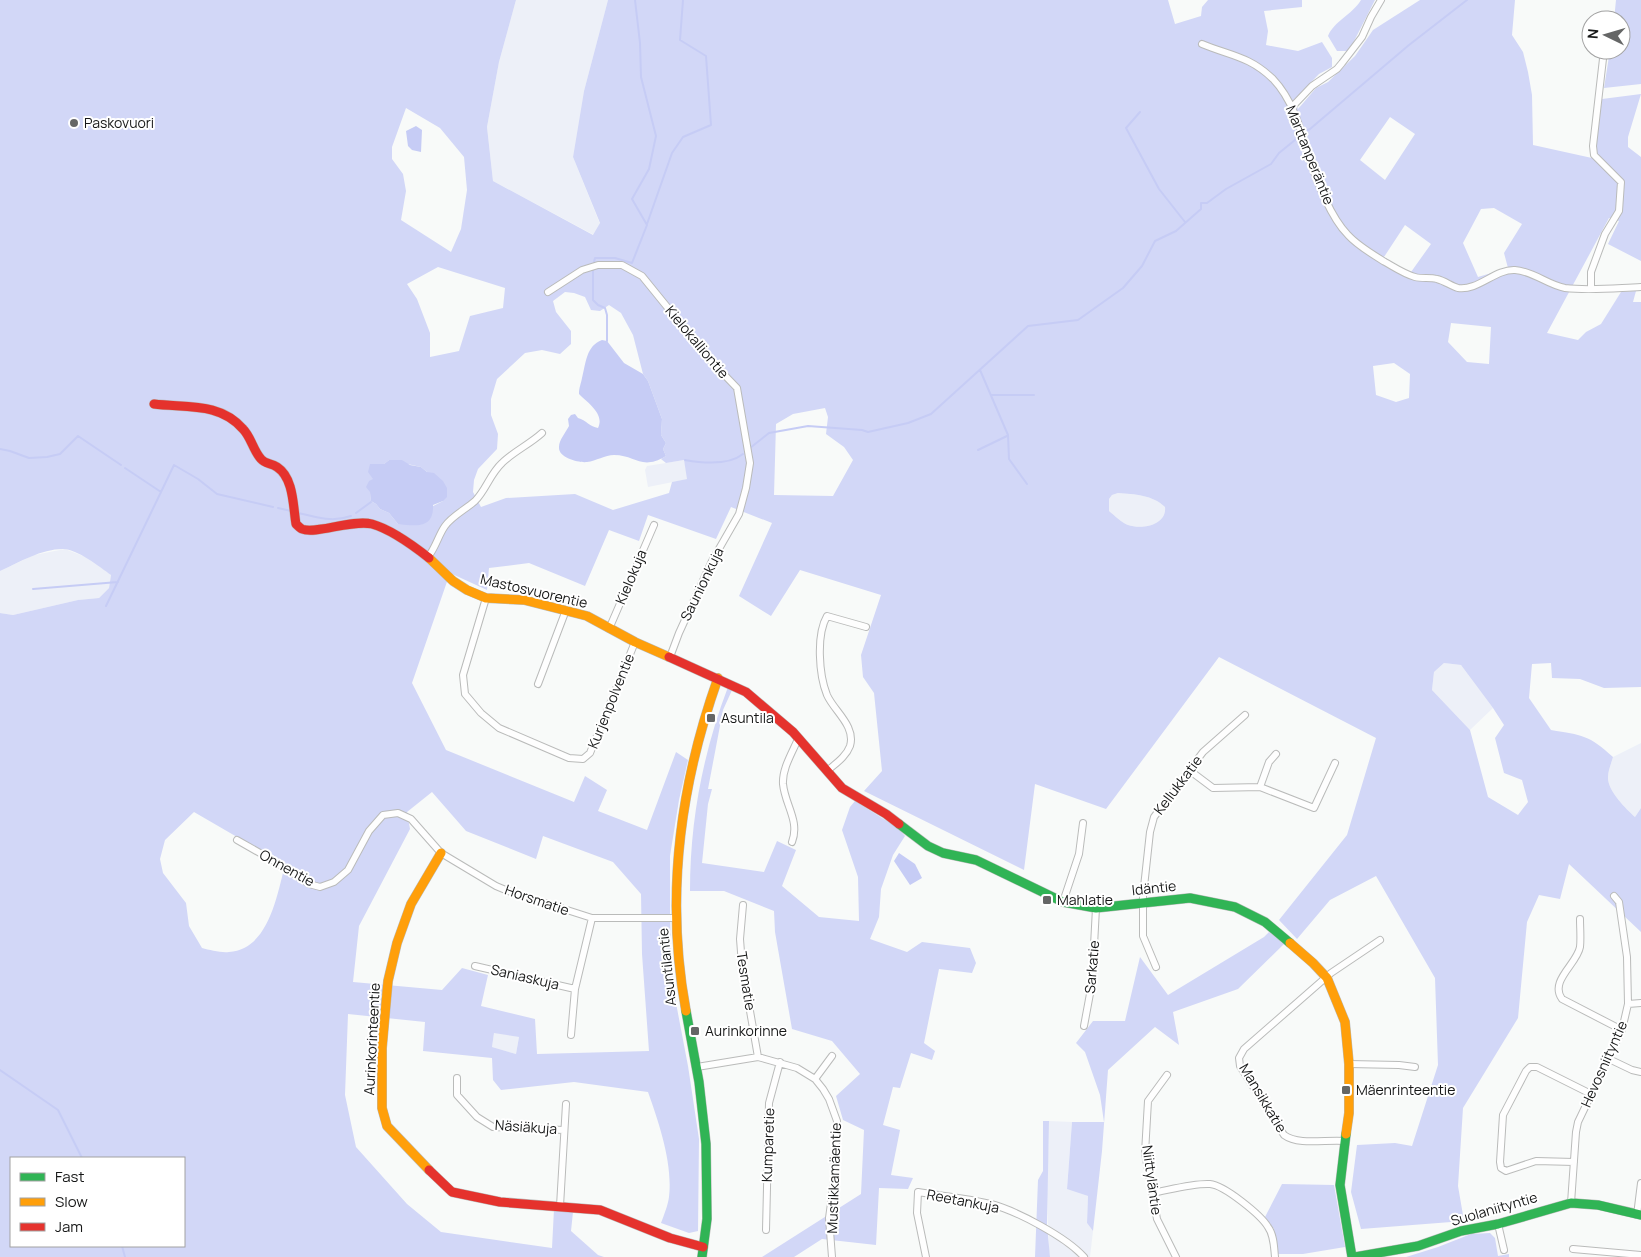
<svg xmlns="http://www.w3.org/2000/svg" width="1641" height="1257" viewBox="0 0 1641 1257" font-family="Manrope,sans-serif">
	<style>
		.green { fill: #edf0f8 }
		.forest { fill: #d2d7f7; fill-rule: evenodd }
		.water { fill: #c6ccf5 }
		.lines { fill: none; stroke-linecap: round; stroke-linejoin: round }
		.stream { stroke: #c6ccf5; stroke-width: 2 }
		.street-casing { stroke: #babbba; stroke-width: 8 }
		.fast-casing { stroke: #babbba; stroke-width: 10 }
		.slow-casing { stroke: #babbba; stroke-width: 10 }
		.jam-casing { stroke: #babbba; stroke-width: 10 }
		.street { stroke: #fefefe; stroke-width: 6 }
		.fast { stroke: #30b455; stroke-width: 9 }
		.slow { stroke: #ff9f0a; stroke-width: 9 }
		.jam { stroke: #e5322d; stroke-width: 9 }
		.poi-dot { fill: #656666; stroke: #fff; stroke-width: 2 }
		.labels { text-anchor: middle; stroke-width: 4; stroke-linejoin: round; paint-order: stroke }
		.poi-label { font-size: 14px; fill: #161717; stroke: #fff; text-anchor: start }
		.street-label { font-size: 14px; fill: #161717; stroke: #fff }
	</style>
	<rect width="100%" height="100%" fill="#f8faf9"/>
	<!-- green -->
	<path class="green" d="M516 0H608L584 91 573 157 600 224 594 235 493 181 487 127 499 62Z
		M684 460 688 479 648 487 645 470 647 466Z
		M1118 493C1134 494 1153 495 1165 507 1167 525 1142 530 1128 525 1122 523 1114 515 1109 511V499L1112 495Z
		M65 549 91 559 111 575 109 588 99 598 78 600 13 615 0 613V571L34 555Z
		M1444 663 1461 665 1493 708 1470 730 1432 690 1434 672Z
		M1641 743V808L1635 817C1626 809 1607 790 1608 777 1608 771 1611 764 1613 757Z
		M494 1032 519 1037 516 1054 492 1047Z
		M1049 1121 1072 1122 1067 1188 1088 1196 1087 1223 1093 1231 1090 1257H1050L1049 1251 1047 1192Z"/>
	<!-- forest -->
	<path class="forest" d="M0 0H516L499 62 487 127 493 181 593 235 600 223 573 157 584 91 608 0H1168L1175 24 1201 16 1202 7 1208 0H1302V7L1264 11 1268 31 1266 45 1298 51 1322 42 1332 58V67L1319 74 1295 99 1298 109 1316 88 1328 82 1355 56 1373 30 1420 0H1515L1512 35 1523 52 1528 72 1532 95 1533 145 1592 158 1595 151 1602 99 1641 94 1628 137V147L1641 157V261L1608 244 1619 221 1609 218 1547 333 1578 340 1586 332 1601 324 1621 292 1636 291 1633 302H1641V687L1604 688 1580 679 1552 678 1551 663 1532 664 1529 698 1551 730C1582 735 1589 735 1613 757 1611 764 1608 771 1608 777 1607 790 1626 809 1635 817L1641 808V932L1569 864 1560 899 1539 895 1527 922 1518 1018 1463 1108 1458 1186 1464 1221 1361 1229 1351 1192 1357 1145 1395 1143 1412 1146 1438 1065 1435 978 1376 876 1330 900 1297 939 1279 920 1347 835 1376 738 1219 657 1106 809 1035 784 1024 870 864 791 882 771 874 693 863 677 861 655 881 595 800 570 771 616 739 596 772 523 731 507 716 539 648 515 639 541 609 530 585 586 529 563 489 568 487 590 450 573 412 683 446 750 574 802 585 776 607 790 598 811 647 830 676 752 688 760 679 800 670 856V911L671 957 676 1003 688 1066 699 1139 698 1231 689 1233 661 1223C664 1215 668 1205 669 1197 673 1164 659 1123 648 1092L574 1082 501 1090 493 1080 492 1058 423 1051 425 1022 348 1014 345 1095 356 1147 407 1204 441 1232 552 1248 554 1209 573 1212 571 1231 598 1255 604 1257H0V613L13 615 78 600 99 598 109 588 111 575C100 567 77 549 63 549 41 549 20 562 0 571ZM406 108 440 128 464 157 467 190 461 229 451 252 401 220 406 191 403 174 392 159V147ZM1390 117 1415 134 1385 180 1360 160ZM1494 208 1522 224 1504 253 1508 268 1478 277 1463 243 1481 209ZM1405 225 1431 244 1411 272 1401 268 1384 257ZM438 267 505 288 503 308 470 316 459 351 430 357V333L417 299 407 284ZM565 292 574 293 585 297 591 310 600 311 609 305 621 313 633 335 643 374 648 381 662 419 661 435 666 443 663 449 666 456 661 459 666 463 684 460 687 479 672 482 669 493 613 510 575 494 506 498 481 507 473 492 474 480 478 469 497 449 498 434 491 415V399L497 379 525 353 542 350 560 354 571 344V331L556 312 553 301ZM1451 323 1491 327 1489 364 1467 362 1448 342ZM1394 363 1410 374 1409 398 1396 402 1376 395 1373 366ZM825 408 828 417 826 434 844 447 853 460 833 496 774 495 776 424 793 414ZM389 460 421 467 427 472 443 501 398 524 389 513 380 509 376 504 371 501C369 485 375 470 389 460ZM1118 493C1134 494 1153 495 1165 507 1167 525 1142 530 1128 525 1122 523 1114 515 1109 511V499L1112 495ZM1444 663 1461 665 1493 708 1504 725 1495 738 1504 773 1522 780 1528 802 1518 815 1488 797 1470 730 1432 690 1434 672ZM432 792 466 831 536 859 543 836 613 862 641 894 642 954 649 1051 537 1054 535 1019 481 1006 488 975 462 968 442 990 353 982 359 926 410 829 407 812ZM194 812 285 865C277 895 269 949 229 952 221 953 210 950 202 948L189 926 186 903 163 873 160 859 165 840ZM494 1033 519 1037 516 1054 492 1047ZM11 1158H184V1246H11Z
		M1361 0H1375L1349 51H1337L1328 36C1334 21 1352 15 1361 0Z
		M1616 0H1641V84L1604 88 1610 50H1621V20H1614Z
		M728 687 733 688 723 710 708 789H712L708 804 702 863 764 872 777 841 796 850 782 886 819 917 859 921 858 877 842 830 850 807 855 801 898 828 905 836 893 855 881 889 879 917 870 939 907 952 922 942 970 948 976 963 972 973 939 969 924 1043 935 1051 932 1060 911 1053 900 1088 893 1087 883 1125 900 1130 891 1175 913 1178 908 1189 879 1188 876 1245 822 1239 794 1257H762L861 1194 864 1130 843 1120 836 1096 860 1074 832 1041 792 1029 775 932 774 911 724 891H690C690 820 703 753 728 687Z
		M1269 932 1284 944 1238 989 1173 1012 1179 1045 1155 1027 1108 1070 1102 1151 1093 1231 1087 1223 1088 1196 1067 1189 1072 1122H1104L1100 1095 1085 1052 1076 1043 1093 1021H1125L1140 957 1168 995 1264 937Z
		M1043 1121H1049L1047 1225 1050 1257H1035L1038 1180 1043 1171Z
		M1282 1184 1334 1185 1345 1247 1303 1254H1277L1274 1229 1265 1217Z
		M1490 1233 1495 1238 1498 1256 1509 1254V1257H1406L1438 1247 1471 1234Z"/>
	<!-- water -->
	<path class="water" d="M416 126 422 130 421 152 412 150 408 146 406 131Z
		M602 340 607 341 624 363 643 374 648 381 662 419 661 435 666 443 663 449 666 456C641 471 636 455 614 455 605 455 596 461 587 462 579 463 558 458 559 447 559 440 566 432 569 426L568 419 571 415 575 414 578 418C586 420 590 427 598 428 605 414 588 403 579 394 579 387 581 384 582 378 586 363 586 346 602 340Z
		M389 460H402L410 465 421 467 427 472 434 473 443 481 447 488V497L443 501 433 505C434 529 416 526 398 524L389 513 380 509 376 504 371 501 370 492 366 487 369 481 373 479 368 472 370 464H384Z
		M899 853 915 864 922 878 910 885 894 861Z"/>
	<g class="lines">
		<!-- stream -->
		<path class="stream" d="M1140 112 1126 128 1159 189 1185 222
			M1304 132 1310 129 1409 45 1467 0
			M647 224 672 153 683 137 711 125 706 56 680 40 683 0
			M594 262 595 258H615L632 263 647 225 632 199 649 169 656 136 641 77 640 43 635 0
			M593 270V300L598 305 605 308 607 315V341
			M980 370 1008 435 1009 459 1027 484
			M992 395H1034
			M750 448 769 433 808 426 862 430 868 432 908 423 931 414 1028 326 1078 320 1123 288 1142 266 1155 241 1176 231 1201 209V203H1207L1226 189 1271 164 1279 153 1295 140 1298 135
			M0 449 10 451 29 458 47 457 60 454 78 436 121 465
			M978 450 1007 436
			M685 460C702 463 728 466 743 454
			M125 468 161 492 174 465 198 479 217 494 273 507
			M278 508 291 511
			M298 513C318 517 331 523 351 516
			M356 513 371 502
			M33 589 118 582
			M106 606 161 492
			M0 1070 58 1110 82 1158
			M122 1246 125 1257"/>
		<defs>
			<path id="street" d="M1609 20 1610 17
				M1202 44C1231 56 1249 56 1273 79 1293 100 1301 130 1309 157 1316 180 1331 218 1348 235 1358 246 1372 254 1385 262 1394 267 1404 274 1415 277 1422 279 1430 277 1437 279 1445 281 1451 286 1458 288 1478 291 1495 269 1515 270 1533 271 1548 285 1565 288 1590 291 1616 288 1641 287
				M1292 107 1312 86 1337 69 1342 63 1362 37 1371 17 1381 0
				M1591 289V272L1605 234 1619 211 1621 182 1594 155 1593 146 1604 50
				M548 292 582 270 598 265H622L642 276 711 361 737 388 750 463 746 488 739 514 712 561 679 633 670 657
				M428 557C436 547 438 536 445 526 452 516 466 509 475 501 486 490 490 474 502 463 513 452 530 444 542 433
				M486 598 463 675 465 694 481 713 499 728 569 758 583 759 590 753 635 642
				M609 629 654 525
				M538 684 566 610
				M1189 770 1213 788 1260 787 1314 808 1335 763
				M827 771C835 764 846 757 850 746 856 726 834 711 827 695 819 675 816 635 827 616L866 627
				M1260 787 1269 762 1276 754
				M237 840 274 861 309 884 320 887 334 882 348 870 369 831 383 815 398 813 411 819 441 853 496 886 508 891 592 918H676
				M792 842C800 821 785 805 783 784 782 769 792 753 798 739
				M1063 902 1079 854 1083 823
				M743 905 740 939 742 965 758 1057
				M1580 919C1580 928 1581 938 1580 947 1577 964 1549 981 1562 999L1622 1030
				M475 966 575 989
				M1156 967 1143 936V896L1150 832 1154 817 1203 752 1245 715
				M1628 1004 1641 1003
				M1084 1026 1092 983 1096 908
				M571 1035 575 989 592 918
				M1609 1059 1632 1070 1641 1072
				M1349 1064 1399 1065 1415 1067
				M697 1067 758 1057 797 1068 815 1079 823 1089 829 1099 837 1121 834 1181 829 1218 832 1257
				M1167 1075 1148 1101 1145 1153 1157 1219 1176 1257
				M457 1078V1095L477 1117 493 1127 564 1130
				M815 1079 832 1056
				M1345 1141C1327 1139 1299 1146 1284 1135L1240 1066 1239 1058 1244 1049 1331 973 1380 940
				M1574 1162 1536 1161 1506 1171 1501 1168 1500 1162 1503 1115 1526 1071 1530 1067H1537L1591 1094
				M1152 1193C1169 1190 1193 1183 1210 1184 1224 1185 1261 1215 1268 1227 1274 1235 1274 1247 1275 1257
				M1571 1203 1576 1132 1578 1122 1622 1030 1628 1004 1627 957 1619 902 1614 896
				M560 1206 566 1104
				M1637 1215 1641 1183
				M1498 1224 1504 1250
				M766 1230 769 1103 780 1062
				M1573 1249 1641 1255
				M926 1257 917 1213 918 1192C942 1196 967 1198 991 1204 1017 1211 1066 1237 1084 1257"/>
			<path id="fast" d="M899 824 928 846 943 853 976 860 1063 902 1096 908 1190 898 1235 907 1265 922 1290 943
				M686 1011 699 1082 706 1144 707 1219 702 1257
				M1346 1134 1340 1185 1352 1257
				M1355 1257 1418 1246 1461 1231 1498 1224 1571 1203 1598 1205 1641 1215"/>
			<path id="slow" d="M429 558 453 581 467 590 486 598 524 600 587 616 635 642 669 657
				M1290 943 1313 963 1327 978 1345 1022 1349 1064V1113L1346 1134
				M686 1011C665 898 680 785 718 678
				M429 1170 387 1126 382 1108V1048L388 981 397 943 411 904 441 853"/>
			<path id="jam" d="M154 404C186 408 220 402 243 429 251 437 253 450 261 459 265 464 271 463 277 467 294 478 293 507 296 524 298 526 300 528 302 529 315 535 352 519 372 524 390 529 415 547 429 558
				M669 657 746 692 793 732 842 788 886 814 899 824
				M429 1170 452 1192 500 1202 600 1210 670 1238 703 1247"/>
		</defs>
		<!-- street casing -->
		<use href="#street" class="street-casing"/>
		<!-- fast casing -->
		<use href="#fast" class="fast-casing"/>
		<!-- slow casing -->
		<use href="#slow" class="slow-casing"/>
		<!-- jam casing -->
		<use href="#jam" class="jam-casing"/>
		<!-- street -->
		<use href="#street" class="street"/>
		<!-- fast -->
		<use href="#fast" class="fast"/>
		<!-- slow -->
		<use href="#slow" class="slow"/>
		<!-- jam -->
		<use href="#jam" class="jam"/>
	</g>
	<!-- markers -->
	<g class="poi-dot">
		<circle cx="74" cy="123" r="5"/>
		<rect x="706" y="713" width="10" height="10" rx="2.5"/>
		<rect x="1042" y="895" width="10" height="10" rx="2.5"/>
		<rect x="690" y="1026" width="10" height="10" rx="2.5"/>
		<rect x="1341" y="1085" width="10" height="10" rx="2.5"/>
	</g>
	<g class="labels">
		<!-- poi labels -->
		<g class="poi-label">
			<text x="84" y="128">Paskovuori</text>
			<text x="721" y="723">Asuntila</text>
			<text x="1057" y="905">Mahlatie</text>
			<text x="705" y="1036">Aurinkorinne</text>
			<text x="1356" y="1095">Mäenrinteentie</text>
		</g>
		<!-- street labels -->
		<g class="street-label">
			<text transform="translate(1310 155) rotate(68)" y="5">Marttanperäntie</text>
			<text transform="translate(697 342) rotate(50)" y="5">Kielokalliontie</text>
			<text transform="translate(631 577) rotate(-67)" y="5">Kielokuja</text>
			<text transform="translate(702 584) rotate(-64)" y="5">Saunionkuja</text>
			<text transform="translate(534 591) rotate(13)" y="5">Mastosvuorentie</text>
			<text transform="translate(611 701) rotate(-68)" y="5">Kurjenpolventie</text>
			<text transform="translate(1178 785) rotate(-53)" y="5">Kellukkatie</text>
			<text transform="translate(287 868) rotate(29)" y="5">Onnentie</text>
			<text transform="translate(1154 888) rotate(-6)" y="5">Idäntie</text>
			<text transform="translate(537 900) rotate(19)" y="5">Horsmatie</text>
			<text transform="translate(667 967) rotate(-96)" y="5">Asuntilantie</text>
			<text transform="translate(1092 967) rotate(-85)" y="5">Sarkatie</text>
			<text transform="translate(525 977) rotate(13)" y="5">Saniaskuja</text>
			<text transform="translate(746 981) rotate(81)" y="5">Tesmatie</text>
			<text transform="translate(372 1039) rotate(-87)" y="5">Aurinkorinteentie</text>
			<text transform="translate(1604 1064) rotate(-66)" y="5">Hevosniityntie</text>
			<text transform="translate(1263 1098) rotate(59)" y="5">Mansikkatie</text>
			<text transform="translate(526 1127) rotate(4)" y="5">Näsiäkuja</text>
			<text transform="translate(768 1145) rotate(-88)" y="5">Kumparetie</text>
			<text transform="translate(834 1178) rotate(-88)" y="5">Mustikkamäentie</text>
			<text transform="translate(1152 1180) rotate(82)" y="5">Niittyläntie</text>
			<text transform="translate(963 1201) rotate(11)" y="5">Reetankuja</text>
			<text transform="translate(1494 1209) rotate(-16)" y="5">Suolaniityntie</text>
		</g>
	</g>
	<!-- legend -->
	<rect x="10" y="1157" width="175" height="90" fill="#ffffff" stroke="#a2a2a2"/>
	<rect x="20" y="1173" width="25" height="8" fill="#30b455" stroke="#a2a2a2"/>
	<text x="55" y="1182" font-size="15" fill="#161717">Fast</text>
	<rect x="20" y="1198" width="25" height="8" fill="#ff9f0a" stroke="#a2a2a2"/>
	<text x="55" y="1207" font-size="15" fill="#161717">Slow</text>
	<rect x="20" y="1223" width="25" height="8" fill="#e5322d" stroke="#a2a2a2"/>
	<text x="55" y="1232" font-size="15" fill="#161717">Jam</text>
	<!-- north arrow -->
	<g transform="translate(1606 35) rotate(275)"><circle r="24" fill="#ffffff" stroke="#a2a2a2"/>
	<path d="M0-4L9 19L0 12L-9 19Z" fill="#656666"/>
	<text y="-8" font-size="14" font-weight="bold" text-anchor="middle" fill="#161717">N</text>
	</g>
</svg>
